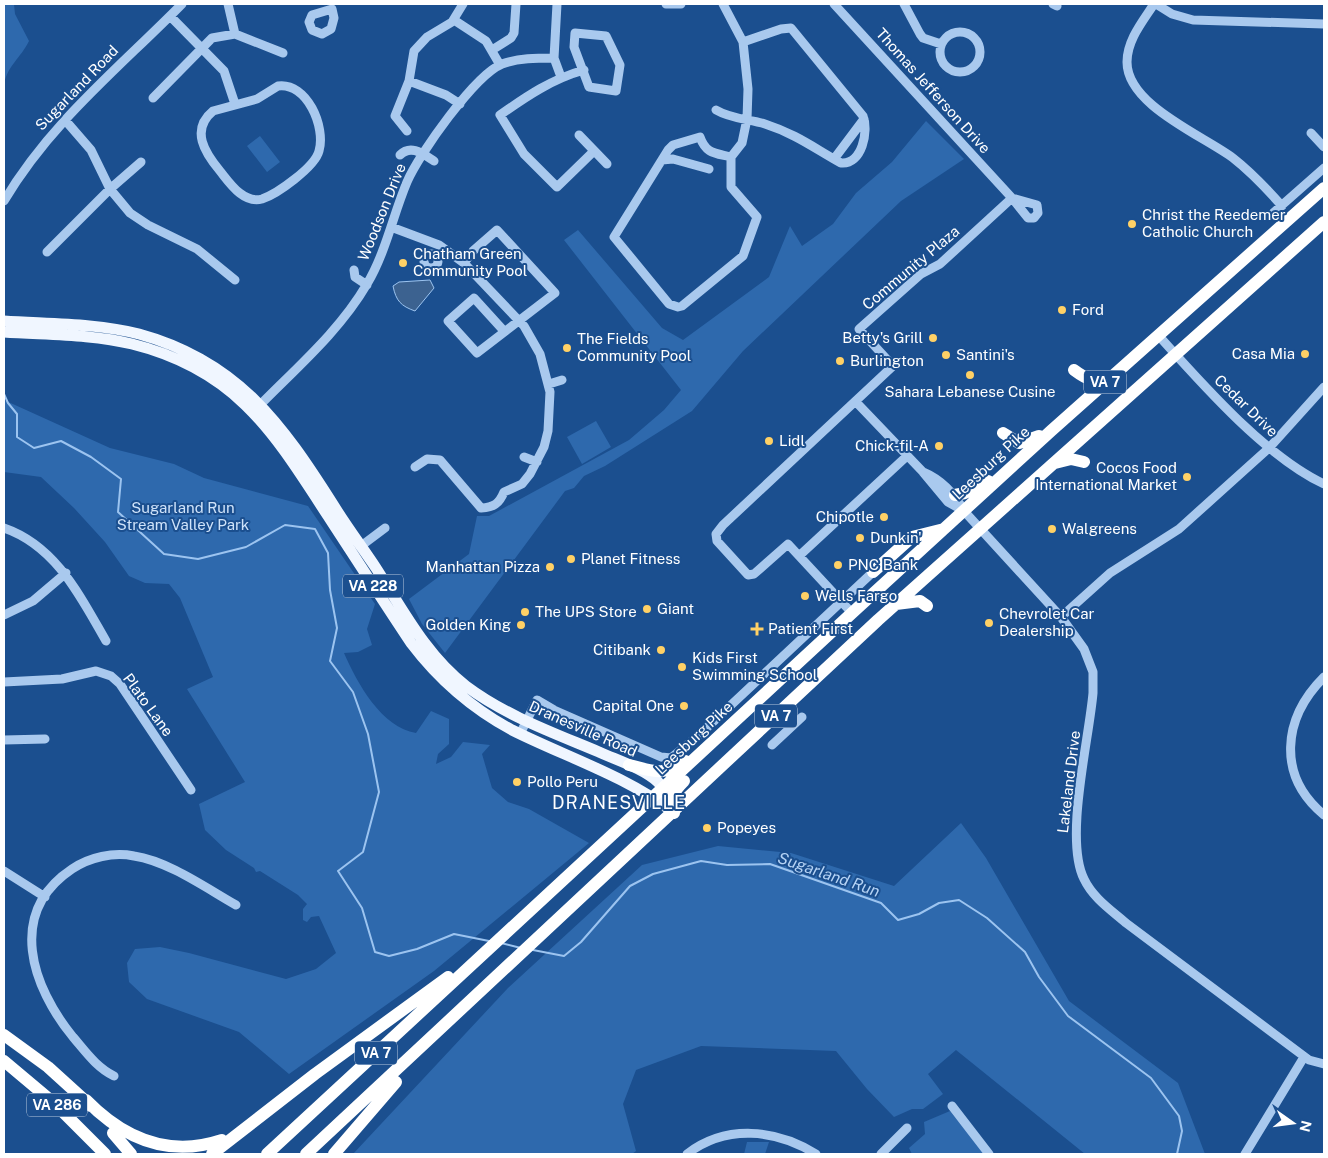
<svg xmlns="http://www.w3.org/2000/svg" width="1328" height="1158" viewBox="0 0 1328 1158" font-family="'Public Sans',sans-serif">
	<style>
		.green { fill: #2e69ad }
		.water { fill: #3c6290; stroke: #9cc4f0 }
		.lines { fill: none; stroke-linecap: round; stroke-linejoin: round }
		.stream { stroke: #9cc4f0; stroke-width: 2 }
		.minor { stroke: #a9c9ee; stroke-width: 9 }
		.major { stroke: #f0f6ff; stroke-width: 11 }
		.highway { stroke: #fff; stroke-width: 12 }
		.poi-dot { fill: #ffd166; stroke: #1b4f8f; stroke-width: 2 }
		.labels { text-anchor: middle; stroke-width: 4; stroke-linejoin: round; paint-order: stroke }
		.shield { fill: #1b4f8f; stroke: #bbcadd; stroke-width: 1 }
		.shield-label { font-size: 14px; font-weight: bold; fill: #fff }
		.street-label { font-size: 15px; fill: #fff; stroke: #1b4f8f }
		.poi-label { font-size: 15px; fill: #fff; stroke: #1b4f8f; text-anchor: start }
		.park-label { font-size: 15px; fill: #cfe3fa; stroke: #1b4f8f }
		.water-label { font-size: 16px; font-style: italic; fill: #b5d3f5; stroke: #1b4f8f }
		.quarter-label { font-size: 18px; letter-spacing: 1px; fill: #fff; stroke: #1b4f8f }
	</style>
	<rect width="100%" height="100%" fill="#1b4f8f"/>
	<!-- green -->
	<path class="green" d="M4 4H14L15 14 29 41C20 59 8 65 4 84Z
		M926 121 964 159 901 201 743 351 692 411 605 466 584 476 574 488 565 491 445 653 422 624 409 599 469 554 477 516H489L629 440 664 410 681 390 564 240 578 230 662 328 683 340 769 277 790 226 802 246 833 224 856 193 892 162Z
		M260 136 280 162 267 172 247 146Z
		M4 400 110 448 174 464 204 478 308 506 375 604 367 629 372 645 358 652 344 653C357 683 382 728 416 733L431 711 449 719V744L438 754 436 764 451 757 463 742 490 745 482 754 492 788 508 802 529 809 589 843 434 971 289 1074 239 1032 147 999 129 982 127 963 135 949 160 947 189 953 286 979 316 969 336 953 319 916 311 917 307 922 303 920V909L307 904 298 895 260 871 256 872 254 868 226 850 205 830 199 804 245 782 187 689 213 677 180 598 169 584 145 583 129 576 105 542 74 508 41 477 4 472Z
		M596 421 611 447 582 464 567 437Z
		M961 823 986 858 1069 1001 1178 1083 1205 1154H1085L956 1050 928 1074 943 1094 923 1109H912L894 1117 867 1089 836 1051 701 1046 636 1070 623 1104 636 1151 632 1154H353L508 988 642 865 718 846 791 853 894 886Z
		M950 1111 985 1154H912L909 1148 925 1134 924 1122Z
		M747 1142H769L765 1154H744Z"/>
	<!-- water -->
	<path class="water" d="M430 280 434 288 415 311C401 306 396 301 393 286L399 282Z"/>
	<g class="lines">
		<!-- stream -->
		<path class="stream" d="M4 394 8 403 17 414V437L34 448 61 441 91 457 121 479 118 512 164 554 198 559 246 547 285 525 315 529 328 553 330 590 337 628 330 661 353 692 368 734 379 792 363 852 338 871 362 908 375 952 389 956 417 949 454 934 489 941
			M501 943 521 948
			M533 950 564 956 581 942 630 886 653 874 701 861 727 865 770 864 881 903 898 920 919 914 939 903 959 900 987 918 1025 952 1039 977 1068 1016 1151 1078 1179 1116 1182 1131 1177 1154"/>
		<!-- minor -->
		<path class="minor" d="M228 4 235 34
			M557 4 554 58 561 77
			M666 4H681
			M723 4 743 42 748 89 747 119 742 143 731 157V187L757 217 743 256 682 306 678 307 669 304 614 237 668 150 673 145 700 137C706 154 715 153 731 157
			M834 4 1012 198 940 264 921 274 859 329 893 366 723 525 716 534 717 541 748 575 754 574 788 544 852 613
			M904 4 920 34 923 38 941 44
			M1053 4 1057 6
			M1154 4C1143 21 1127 40 1127 62 1127 105 1202 135 1233 158 1251 172 1267 189 1282 206
			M1156 4 1172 14 1193 20 1324 24
			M332 9 334 18 331 29 322 34 312 30 309 22 312 15Z
			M170 16 224 71 235 104
			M454 20 486 41 500 65
			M940 52a20 20 0 1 1 40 0a20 20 0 1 1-40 0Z
			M575 33 606 36 620 65 616 91 589 87 574 47Z
			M492 50 511 38 514 33 516 4
			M584 70C552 79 527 96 500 115L524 154 557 187 594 151
			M409 81 446 95 460 104
			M278 86C307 82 326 127 319 151 315 167 277 194 262 199 243 204 229 182 220 171 205 153 190 130 213 111L257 99Z
			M153 98 212 38 235 34 283 53
			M716 110C731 119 749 119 765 124 796 134 814 148 841 163 862 165 869 131 863 116L791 28 781 29 743 42
			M65 120 91 150 110 189 130 213 148 225 197 249 235 280
			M407 131 395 116 409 81 414 51 427 37 452 22 463 4
			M1311 133 1324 147
			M579 135 607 164
			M400 155C411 144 423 154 434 161
			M834 159 864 119
			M662 160 673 159 709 169
			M1012 198 1037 205 1038 213 1034 218H1028Z
			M4 201C51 122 119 68 182 4
			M1273 213 1324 168
			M391 227 439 245 464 263 524 326 540 354 550 392 548 431 544 447 530 474 522 484 504 492C499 504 494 507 481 508L440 460 427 459 415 467
			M47 252 110 189 141 162
			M424 261a7 7 0 1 1 14 0a7 7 0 1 1-14 0Z
			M464 263 473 251 497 230 555 293 477 353 448 321 474 298 504 331
			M354 270 355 277 367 285
			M1158 335C1202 384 1265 456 1324 484
			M549 384 562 380
			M856 402 923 472 948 502 964 511
			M257 408C295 369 339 332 367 284 386 252 393 215 407 182 419 154 475 75 502 64 518 58 537 58 554 58
			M524 457 537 462
			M923 472C942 480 954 493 964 511L1061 617 1084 649 1093 672V693C1089 740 1064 839 1084 879 1093 898 1111 910 1126 923L1309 1060 1324 1064
			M4 528C56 546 80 596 106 641
			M361 546 385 528
			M799 556 907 456
			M4 615 33 601 66 573
			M1061 617 1110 573 1179 529 1269 448 1324 387
			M1324 677C1282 719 1277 776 1324 815
			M4 682 62 679 96 671 111 676 120 684 191 790
			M520 734 537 700 554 710 661 757 671 758 698 736 873 572
			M4 740 45 739
			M772 745 802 717
			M4 871 45 897
			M114 1076C96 1067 86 1052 73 1037 32 987 6 913 72 869 90 857 113 852 134 856 168 861 206 888 236 905
			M952 1106 989 1154
			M687 1154C726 1124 776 1129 816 1154
			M881 1154 907 1128
			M1245 1154 1304 1057"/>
		<!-- major -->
		<path class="major" d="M4 321C48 324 96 323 139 334 238 361 282 424 334 506 347 527 362 547 376 568 403 610 426 655 466 686 506 716 554 733 599 752 619 761 642 768 658 782 665 789 668 799 672 809
			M4 332C46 335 91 334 132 344 237 370 274 433 328 516 356 559 383 601 411 643 439 680 471 708 512 730 566 757 624 775 673 812"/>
		<!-- highway -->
		<path class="highway" d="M1074 370C1086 379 1095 384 1110 377
			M1003 433 1019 443 1039 436
			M1055 463 1071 459 1084 462
			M955 495 965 493 988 481
			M873 572 912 537 944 529
			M896 604 920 601 927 606
			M629 765C654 771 662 777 685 761
			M674 813C670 797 673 792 684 781
			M4 1035 48 1067 91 1106
			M4 1061 54 1103 105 1154
			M86 1100C123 1138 168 1158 222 1140
			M113 1133 131 1154
			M212 1154 315 1074 448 977
			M267 1154 852 613 1052 430 1324 188
			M306 1154 878 620 1324 222
			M334 1154 396 1082"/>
	</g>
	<!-- markers -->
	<g class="poi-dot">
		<circle cx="1132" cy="224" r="5"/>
		<circle cx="403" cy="263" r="5"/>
		<circle cx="1062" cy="310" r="5"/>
		<circle cx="933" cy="338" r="5"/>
		<circle cx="567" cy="348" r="5"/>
		<circle cx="1305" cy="354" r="5"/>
		<circle cx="946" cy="355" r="5"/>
		<circle cx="840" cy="361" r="5"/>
		<circle cx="970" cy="375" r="5"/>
		<circle cx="769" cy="441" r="5"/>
		<circle cx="939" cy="446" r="5"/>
		<circle cx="1187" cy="477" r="5"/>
		<circle cx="884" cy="517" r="5"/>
		<circle cx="1052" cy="529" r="5"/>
		<circle cx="860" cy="538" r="5"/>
		<circle cx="571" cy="559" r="5"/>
		<circle cx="838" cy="565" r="5"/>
		<circle cx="550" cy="567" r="5"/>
		<circle cx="805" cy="596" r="5"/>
		<circle cx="647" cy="609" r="5"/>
		<circle cx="525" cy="612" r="5"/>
		<circle cx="989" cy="623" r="5"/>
		<circle cx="521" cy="625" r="5"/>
		<path d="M754.5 621.5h5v5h5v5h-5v5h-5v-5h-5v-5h5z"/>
		<circle cx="661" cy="650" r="5"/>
		<circle cx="682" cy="667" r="5"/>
		<circle cx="684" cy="706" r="5"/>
		<circle cx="517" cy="782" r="5"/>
		<circle cx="707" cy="828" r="5"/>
	</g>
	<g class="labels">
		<!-- shield labels -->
		<g class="shield">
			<rect x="1084" y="370.5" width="42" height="23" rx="4"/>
			<rect x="343" y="574.5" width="60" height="23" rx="4"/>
			<rect x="755" y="704.5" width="42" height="23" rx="4"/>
			<rect x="355" y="1041.5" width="42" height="23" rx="4"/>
			<rect x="27" y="1093.5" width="60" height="23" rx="4"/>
		</g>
		<g class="shield-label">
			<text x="1105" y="387">VA 7</text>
			<text x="373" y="591">VA 228</text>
			<text x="776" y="721">VA 7</text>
			<text x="376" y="1058">VA 7</text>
			<text x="57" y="1110">VA 286</text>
		</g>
		<!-- street labels -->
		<g class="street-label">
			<text transform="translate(77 88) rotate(-46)" y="5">Sugarland Road</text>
			<text transform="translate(933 91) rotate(48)" y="5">Thomas Jefferson Drive</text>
			<text transform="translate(382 212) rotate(-68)" y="5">Woodson Drive</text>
			<text transform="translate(911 268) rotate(-40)" y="5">Community Plaza</text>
			<text transform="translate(1246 406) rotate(44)" y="5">Cedar Drive</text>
			<text transform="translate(991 463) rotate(-43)" y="5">Leesburg Pike</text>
			<text transform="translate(148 705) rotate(54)" y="5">Plato Lane</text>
			<text transform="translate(583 729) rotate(24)" y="5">Dranesville Road</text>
			<text transform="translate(694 738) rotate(-43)" y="5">Leesburg Pike</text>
			<text transform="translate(1069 782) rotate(-83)" y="5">Lakeland Drive</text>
		</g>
		<!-- poi labels -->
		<g class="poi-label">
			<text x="1142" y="220">Christ the Reedemer<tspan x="1142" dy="17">Catholic Church</tspan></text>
			<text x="413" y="259">Chatham Green<tspan x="413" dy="17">Community Pool</tspan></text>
			<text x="1072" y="315">Ford</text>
			<text x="923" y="343" text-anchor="end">Betty's Grill</text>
			<text x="577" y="344">The Fields<tspan x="577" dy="17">Community Pool</tspan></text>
			<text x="1295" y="359" text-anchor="end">Casa Mia</text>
			<text x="956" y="360">Santini's</text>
			<text x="850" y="366">Burlington</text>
			<text x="970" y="397" text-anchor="middle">Sahara Lebanese Cusine</text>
			<text x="779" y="446">Lidl</text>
			<text x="929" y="451" text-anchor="end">Chick-fil-A</text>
			<text x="1177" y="473" text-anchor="end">Cocos Food<tspan x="1177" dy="17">International Market</tspan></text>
			<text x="874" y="522" text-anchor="end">Chipotle</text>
			<text x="1062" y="534">Walgreens</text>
			<text x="870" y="543">Dunkin'</text>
			<text x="581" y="564">Planet Fitness</text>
			<text x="848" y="570">PNC Bank</text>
			<text x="540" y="572" text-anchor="end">Manhattan Pizza</text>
			<text x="815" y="601">Wells Fargo</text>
			<text x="657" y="614">Giant</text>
			<text x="535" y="617">The UPS Store</text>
			<text x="999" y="619">Chevrolet Car<tspan x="999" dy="17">Dealership</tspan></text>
			<text x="511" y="630" text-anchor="end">Golden King</text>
			<text x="768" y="634">Patient First</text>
			<text x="651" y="655" text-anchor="end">Citibank</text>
			<text x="692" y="663">Kids First<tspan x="692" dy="17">Swimming School</tspan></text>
			<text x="674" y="711" text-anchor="end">Capital One</text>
			<text x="527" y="787">Pollo Peru</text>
			<text x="717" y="833">Popeyes</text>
		</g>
		<!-- park labels -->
		<g class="park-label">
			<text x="183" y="513">Sugarland Run<tspan x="183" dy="17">Stream Valley Park</tspan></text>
		</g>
		<!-- water labels -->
		<g class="water-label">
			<text transform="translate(829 874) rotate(19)" y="6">Sugarland Run</text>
		</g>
		<!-- quarter labels -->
		<g class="quarter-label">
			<text x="619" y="809">DRANESVILLE</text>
		</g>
	</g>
	<!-- border -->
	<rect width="1328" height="1158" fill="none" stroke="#ffffff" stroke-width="10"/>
	<!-- north arrow -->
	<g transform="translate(1293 1123) rotate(104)" stroke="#1b4f8f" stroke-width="4" paint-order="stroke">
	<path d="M0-4L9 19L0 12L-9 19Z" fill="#ffffff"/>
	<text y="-8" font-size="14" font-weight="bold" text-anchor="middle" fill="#ffffff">N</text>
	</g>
</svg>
